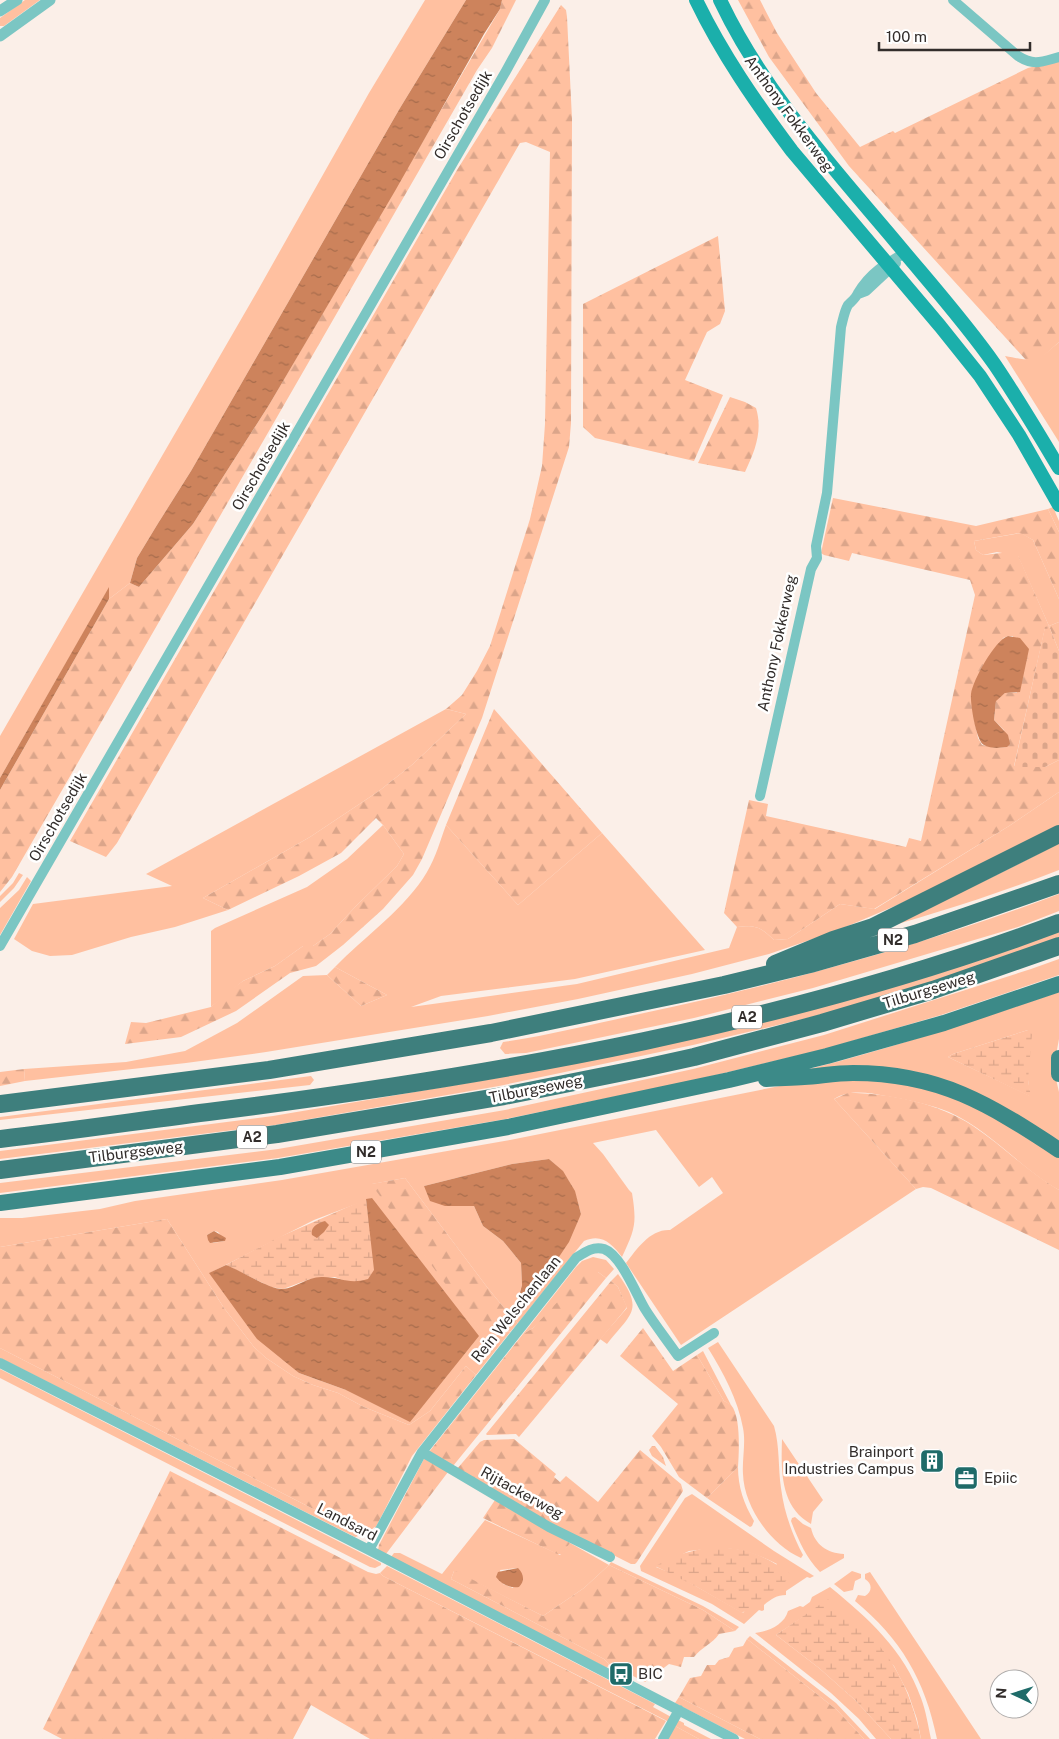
<svg xmlns="http://www.w3.org/2000/svg" width="1059" height="1739" viewBox="0 0 1059 1739" font-family="'Public Sans',sans-serif">
	<style>
		.grass { fill: #ffc0a0; fill-rule: evenodd }
		.forest { fill: url(#forest-firs); fill-rule: evenodd }
		.wetland { fill: url(#wetland-marsh) }
		.cemetery { fill: url(#cemetery-stones) }
		.water { fill: url(#water-ripples) }
		.lines { fill: none; stroke-linecap: round; stroke-linejoin: round }
		.minor { stroke: #7bc6c3; stroke-width: 10 }
		.tertiary { stroke: #7bc6c3; stroke-width: 11 }
		.secondary { stroke: #1bafab; stroke-width: 14 }
		.trunk { stroke: #3c8a88; stroke-width: 16 }
		.motorway { stroke: #3e7f7d; stroke-width: 18 }
		.labels { text-anchor: middle; stroke-width: 5; stroke-linejoin: round; paint-order: stroke }
		.shield { fill: #fff; stroke: #706c6b; stroke-width: 1 }
		.shield-label { font-size: 14px; font-weight: bold; fill: #322d2b }
		.street-label { font-size: 15px; fill: #322d2b; stroke: #fff }
		.poi-label { font-size: 15px; fill: #322d2b; stroke: #fff; text-anchor: start }
	</style>
	<defs>
		<pattern id="forest-firs" width="22" height="20" patternUnits="userSpaceOnUse" patternTransform="scale(1.25)"><rect width="22" height="20" fill="#ffc0a0"/><path d="M5 1l3.5 6h-7zM16 11l3.5 6h-7z" fill="#dba58a"/></pattern>
		<pattern id="wetland-marsh" width="20" height="14" patternUnits="userSpaceOnUse" patternTransform="scale(1.25)"><rect width="20" height="14" fill="#ffc0a0"/><path d="M1 5h8M5 5V1M11 12h8M15 12V8" fill="none" stroke="#dba58a"/></pattern>
		<pattern id="cemetery-stones" width="16" height="16" patternUnits="userSpaceOnUse" patternTransform="scale(1.25)"><rect width="16" height="16" fill="#ffc0a0"/><path d="M2 7V4a2 2 0 0 1 4 0v3zM10 15v-3a2 2 0 0 1 4 0v3z" fill="#dba58a"/></pattern>
		<pattern id="water-ripples" width="26" height="14" patternUnits="userSpaceOnUse" patternTransform="scale(1.25)"><rect width="26" height="14" fill="#cd835c"/><path d="M2 4q2-2 4 0t4 0M15 11q2-2 4 0t4 0" fill="none" stroke="#a76c4c"/></pattern>
	</defs>
	<rect width="100%" height="100%" fill="#fbefe8"/>
	<!-- grass -->
	<path class="grass" d="M25 0H40L4 26H0V18Z
		M425 0H466L400 108 191 471 157 525 137 558 130 583 109 599V588L0 778V736L258 290 369 93Z
		M1059 342V442L1005 356C1037 362 1035 363 1059 342Z
		M1053 507 1059 521V532L1048 509Z
		M1021 533 1033 540 1059 599V622L1049 626 1018 556 997 552 983 555 976 550 974 541Z
		M446 709 466 714 413 764 379 791 310 837 203 898 228 910 175 927 131 937 72 955 50 956 32 951 14 939 33 904 172 886 146 874Z
		M1059 792V829L902 903 836 931 769 954 692 974 578 999 488 1016 266 1052 186 1063 25 1081 24 1069 126 1062 185 1051 237 1023 303 976 327 975 361 1006 387 995 335 967C364 937 406 908 427 872 436 857 440 841 446 825L518 905 602 833 705 950 575 979 441 996 411 1007 577 984 729 948 737 927C757 925 760 927 774 940L788 939 840 904 875 909 1009 826Z
		M383 825 404 854 397 866 356 906 330 934 313 946H303L275 966 243 981 211 1007V931L215 928 307 887 347 859Z
		M1059 843V870C992 896 925 917 856 936 926 910 993 878 1059 843Z
		M19 873 23 875 14 888 0 902V896L13 883Z
		M27 877 31 881 0 935V908L19 890Z
		M1059 894V911L1018 927 813 988 694 1018 526 1053 505 1054 500 1048 503 1042C551 1035 598 1023 644 1013 785 983 924 945 1059 894Z
		M1059 930V938L930 983 820 1015 693 1045 499 1086 275 1125 0 1159V1151L273 1116 497 1078Z
		M1059 959V975L941 1015 825 1049 691 1081 506 1119 278 1158 0 1193V1183L278 1149 505 1110 693 1069 824 1035 1031 969Z
		M1059 992V1039L1056 1055V1079L1059 1092V1145L959 1088 789 1074C881 1052 970 1022 1059 992ZM1028 1030V1080L1030 1096 948 1057 953 1054Z
		M311 1076 314 1080 310 1085 0 1120V1117Z
		M872 1077 956 1094 1059 1153V1190C1020 1168 991 1131 949 1112 933 1105 904 1099 886 1096 868 1093 851 1089 834 1099L916 1189 681 1345 626 1263C637 1249 650 1229 670 1230L723 1193 712 1177 699 1187 656 1130 593 1143 603 1154 629 1190 632 1193C637 1224 635 1229 622 1257 612 1244 602 1233 584 1241L518 1323 509 1314 487 1287 405 1178 372 1184 485 1336 488 1338 511 1331 476 1375 466 1366 430 1411 409 1425 364 1407 338 1393 313 1385 293 1376 266 1358 254 1347 224 1308 167 1219 0 1247V1218H22L100 1209 135 1201 282 1180 510 1140 805 1081ZM549 1159C569 1176 575 1189 581 1214L519 1295 522 1285 521 1263 503 1241 483 1226 474 1206 424 1186 512 1164ZM372 1198 346 1390 299 1373 210 1273 314 1220ZM214 1231 218 1232 225 1241 213 1243 207 1235Z
		M593 1257 606 1260 614 1269 606 1278 598 1272 533 1328 523 1334 576 1267 582 1261Z
		M618 1274C644 1310 632 1313 607 1344L600 1339 627 1308 618 1287 611 1281Z
		M718 1342 774 1426C780 1447 778 1468 781 1488 784 1512 792 1534 803 1555L801 1558C771 1545 744 1507 743 1474 742 1459 746 1443 743 1428 738 1400 723 1372 708 1348Z
		M0 1348 356 1531 364 1530 375 1526 369 1533 355 1537 0 1358Z
		M703 1351 731 1405 724 1401 697 1355Z
		M0 1369 381 1563V1565L375 1568 370 1567 0 1378Z
		M782 1439 823 1500 813 1512 811 1524C780 1507 781 1470 782 1439Z
		M738 1467C738 1487 744 1504 754 1521L752 1526 750 1527 707 1498Z
		M692 1494 774 1551 814 1576 810 1578 807 1577 786 1591V1595C777 1595 771 1599 764 1605V1610L762 1611 759 1610 744 1624 712 1604 641 1571 640 1566 685 1498ZM714 1548C737 1547 756 1553 777 1564L743 1613 678 1576 656 1567 689 1551Z
		M795 1517 803 1524 811 1528C815 1545 827 1553 844 1554V1558L820 1572C806 1558 798 1539 791 1521L792 1518Z
		M485 1520 560 1555 570 1543 609 1565 611 1562 703 1606 739 1627 735 1631 703 1610 609 1565 584 1588 543 1616 454 1571 451 1579 604 1659 609 1664 607 1668 391 1557 394 1553H400L442 1574ZM518 1568 513 1588 503 1584 500 1570Z
		M387 1566 655 1704 653 1707 673 1718 671 1723 383 1576 380 1573Z
		M852 1571 861 1574V1578L855 1581 853 1590 844 1592 834 1584Z
		M870 1572 981 1739H937C925 1680 901 1639 855 1601L858 1595 865 1596C872 1592 873 1584 865 1579V1574Z
		M830 1587C868 1618 904 1650 921 1698 926 1711 928 1725 931 1739H921L917 1719 908 1693 894 1666 828 1600 776 1635 819 1668 855 1700 891 1739H876L859 1719 831 1693 755 1633C768 1632 785 1624 788 1611L800 1606 803 1607 810 1602 812 1597Z
		M750 1636 836 1703 870 1739H864L837 1710 747 1639Z
		M679 1697 760 1739H745L675 1703Z
		M678 1720 684 1723V1725L711 1739H699L675 1726Z"/>
	<!-- forest -->
	<path class="forest" d="M502 0H516L492 48 477 70 12 877 0 892V790L109 599 130 583 139 587 193 524 269 405 500 9Z
		M738 0H760L777 33 816 93 860 147 893 131 895 133 1028 68 1059 60V342L1039 360H1026L849 166 769 57Z
		M561 5 566 10 567 17 572 119 571 423 569 447 482 718 422 859 413 875 383 909 343 945 316 966 290 973 236 1011 181 1037 125 1044 131 1022 146 1023 211 1007 226 993 243 981 275 966 303 946H313L330 934 356 906 397 866 404 854 383 825 376 818 341 853 299 876 228 910 203 898 310 837 379 791 413 764 466 714 446 709 462 695 477 671 490 646 530 519 542 466 545 424 550 152 526 142 520 143 117 843 106 857 70 841 457 170Z
		M718 236 725 311 720 324 707 332 685 380 723 395 694 461 595 438 583 427V304Z
		M730 397 745 402 756 408C763 431 755 451 745 472L698 463Z
		M833 498 976 526 1048 509 1059 532V599L1033 540 1020 533 974 541 976 550 983 555 1011 552 1018 555 1049 626 1059 622V651L1049 626 1045 628 1014 766 1045 767 1059 760V792L1009 826 874 909 840 904 788 939 774 940C760 927 757 925 737 927L724 913 749 800 768 804 766 816 906 847 909 838 921 841 975 595 970 580 852 553 849 561 824 555 821 553ZM1008 636H1013L1017 693H1005L996 700 994 720 1004 730 1007 747 996 748 982 745 978 738 974 719 1003 638Z
		M494 709 602 833 518 905 446 825Z
		M335 967 387 995 361 1006 327 975Z
		M24 1069 25 1081 0 1086V1072Z
		M848 1093C889 1093 939 1103 973 1126 1003 1146 1028 1172 1059 1190V1250L931 1188 923 1187 916 1189 834 1099Z
		M405 1178 487 1287 509 1314 518 1323 511 1331 485 1337 371 1184Z
		M167 1219 224 1308 254 1347 266 1358 293 1376 313 1385 338 1393 364 1407 409 1425 430 1411 466 1366 476 1375 412 1456 376 1527 356 1531 0 1348V1247Z
		M590 1272H598L606 1278 453 1466 429 1452 523 1334 533 1328 582 1276Z
		M611 1281 618 1287 627 1307 624 1311 519 1437 516 1434 487 1435 486 1434Z
		M643 1328 673 1371 697 1355 724 1401C726 1402 729 1403 731 1405 741 1416 739 1452 738 1467L707 1498 679 1477 661 1447 652 1436 678 1404 620 1356Z
		M514 1439 556 1474 554 1477 560 1482 566 1476 598 1502 640 1450 681 1484 683 1491 637 1562 635 1564H631L554 1525 457 1469 480 1442 484 1440Z
		M652 1446H655L663 1457 666 1466 652 1456 649 1450Z
		M425 1457 448 1472 386 1554 378 1550 379 1545Z
		M170 1471 368 1572 376 1574 380 1573 383 1576 666 1721 655 1739H370L311 1705 293 1739H62L43 1729Z
		M495 1500 570 1543 562 1554H557L483 1518Z
		M609 1565 703 1610 735 1631 719 1634C712 1644 702 1647 694 1657H684L681 1667 669 1664 645 1682 609 1664 604 1659 451 1579 454 1571H456L543 1616 584 1588Z
		M747 1639 837 1710 864 1739H760L679 1697 690 1678 701 1676 707 1665H715L719 1660 729 1657 734 1648 743 1646Z
		M675 1726 699 1739H668Z"/>
	<!-- wetland -->
	<path class="wetland" d="M1028 1030 1032 1034 1028 1080 1031 1097 948 1057 953 1054Z
		M366 1199 374 1261V1270L368 1279 359 1282H348L335 1277 310 1279 283 1289 271 1287 226 1265 277 1238Z
		M705 1548C741 1545 764 1554 793 1576L742 1613 697 1587 655 1566 681 1554Z
		M828 1599C843 1613 860 1626 875 1641 900 1668 914 1704 921 1739H891L855 1700 819 1668 776 1635Z"/>
	<!-- cemetery -->
	<path class="cemetery" d="M1049 626 1059 651V760L1045 767H1014L1045 627Z"/>
	<!-- water -->
	<path class="water" d="M466 0H502L500 9 484 34 395 191 269 405 193 524 139 587 130 583 137 558 157 525 191 471 400 108Z
		M109 587V599L0 790V778Z
		M1008 636 1020 638 1029 649 1020 692 1005 693 996 701 994 720 1008 735 1010 744 1007 747C1000 748 991 749 984 745 976 741 970 703 971 694 973 680 995 640 1008 636Z
		M549 1159 563 1171 575 1191 581 1214 569 1242 530 1300 519 1296 522 1285 521 1263 503 1241 483 1226 474 1206H445L430 1201 424 1186 512 1164Z
		M372 1198 479 1336 410 1422 346 1390 299 1373 257 1339 209 1273 226 1265C240 1270 270 1290 283 1289 296 1288 308 1276 323 1277 342 1277 348 1285 368 1279L374 1270 366 1199Z
		M325 1221 329 1225 324 1232 317 1238 312 1235C310 1227 318 1223 325 1221Z
		M214 1231 226 1238 225 1241 210 1243 208 1240 207 1235Z
		M518 1568C524 1574 525 1581 519 1587 510 1588 502 1585 496 1577L498 1572Z"/>
	<g class="lines">
		<!-- minor -->
		<path class="minor" d="M953 0 1018 56C1034 66 1041 62 1059 57
			M858 294 866 291 896 263
			M760 796 811 569 817 558 816 546 827 493 841 327C843 320 844 312 848 305 852 301 856 298 858 293 870 273 885 264 905 253
			M0 946 506 71 545 0
			M0 1363 369 1550 734 1739
			M422 1452 549 1527 610 1557
			M369 1550 422 1452 576 1258C585 1252 593 1246 604 1249 621 1255 636 1294 645 1309 655 1325 667 1340 678 1356L714 1333
			M663 1739 679 1710"/>
		<!-- tertiary -->
		<path class="tertiary" d="M0 11 17 0
			M0 36 50 0"/>
		<!-- secondary -->
		<path class="secondary" d="M696 0C722 54 756 103 792 151L940 326 980 376 1019 435 1059 505
			M720 0C763 91 831 165 895 241 929 282 965 322 995 365 1018 399 1038 433 1059 468"/>
		<!-- trunk -->
		<path class="trunk" d="M1059 1058V1074
			M766 1079C778 1078 791 1078 804 1077 820 1076 836 1073 853 1073 940 1073 989 1104 1059 1150
			M0 1203 280 1167 508 1127 729 1080 827 1056 944 1023 1059 984"/>
		<!-- motorway -->
		<path class="motorway" d="M775 964 833 940 873 927 1059 834
			M0 1104 269 1070 491 1033 724 985 810 964 915 934 1059 884
			M0 1139C72 1131 144 1120 216 1111 501 1075 789 1024 1059 923
			M0 1170 277 1134 504 1096 644 1068 694 1057 822 1023 933 990 1059 946"/>
	</g>
	<!-- icons -->
	<defs>
		<symbol id="building-square" viewBox="-11 -11 22 22"><rect x="-9" y="-9" width="18" height="18" rx="4" fill="#1f6b69" stroke="#fff"/><path d="M-4-6H4V6H1V3H-1V6H-4ZM-2.5-4.3h1.7v1.8h-1.7ZM.8-4.3h1.7v1.8H.8ZM-2.5-1h1.7V.8h-1.7ZM.8-1h1.7V.8H.8Z" fill="#fff"/></symbol>
		<symbol id="office-square" viewBox="-11 -11 22 22"><rect x="-9" y="-9" width="18" height="18" rx="4" fill="#1f6b69" stroke="#fff"/><path d="M-6-3h4V-5.5h4V-3h4V5H-6ZM-1-4.5V-3h2v-1.5ZM-6 0V1H6V0Z" fill="#fff"/></symbol>
		<symbol id="bus-square" viewBox="-11 -11 22 22"><rect x="-9" y="-9" width="18" height="18" rx="4" fill="#1f6b69" stroke="#fff"/><path d="M-5-6H5V4H4V6H2V4H-2V6H-4V4H-5ZM-3.5-4V0h7V-4ZM-3.5 1.2v1.5H-2V1.2ZM2 1.2v1.5H3.5V1.2Z" fill="#fff"/></symbol>
	</defs>
	<g fill-rule="evenodd">
		<use href="#building-square" x="918" y="1447" width="28" height="28"/>
		<use href="#office-square" x="952" y="1464" width="28" height="28"/>
		<use href="#bus-square" x="607" y="1660" width="28" height="28"/>
	</g>
	<g class="labels">
		<!-- shield labels -->
		<g class="shield">
			<rect x="878" y="928.5" width="30" height="23" rx="4"/>
			<rect x="732" y="1005.5" width="30" height="23" rx="4"/>
			<rect x="237" y="1125.5" width="30" height="23" rx="4"/>
			<rect x="351" y="1140.5" width="30" height="23" rx="4"/>
		</g>
		<g class="shield-label">
			<text x="893" y="945">N2</text>
			<text x="747" y="1022">A2</text>
			<text x="252" y="1142">A2</text>
			<text x="366" y="1157">N2</text>
		</g>
		<!-- street labels -->
		<g class="street-label">
			<text transform="translate(789 114) rotate(54)" y="5">Anthony Fokkerweg</text>
			<text transform="translate(463 115) rotate(-60)" y="5">Oirschotsedijk</text>
			<text transform="translate(261 466) rotate(-60)" y="5">Oirschotsedijk</text>
			<text transform="translate(777 643) rotate(-78)" y="5">Anthony Fokkerweg</text>
			<text transform="translate(58 817) rotate(-60)" y="5">Oirschotsedijk</text>
			<text transform="translate(929 990) rotate(-17)" y="5">Tilburgseweg</text>
			<text transform="translate(536 1089) rotate(-11)" y="5">Tilburgseweg</text>
			<text transform="translate(136 1152) rotate(-7)" y="5">Tilburgseweg</text>
			<text transform="translate(516 1309) rotate(-51)" y="5">Rein Welschenlaan</text>
			<text transform="translate(522 1493) rotate(29)" y="5">Rijtackerweg</text>
			<text transform="translate(347 1522) rotate(27)" y="5">Landsard</text>
		</g>
		<!-- poi labels -->
		<g class="poi-label">
			<text x="914" y="1457" text-anchor="end">Brainport<tspan x="914" dy="17">Industries Campus</tspan></text>
			<text x="984" y="1483">Epiic</text>
			<text x="638" y="1679">BIC</text>
		</g>
	</g>
	<!-- north arrow -->
	<g transform="translate(1014 1694) rotate(274)"><circle r="24" fill="#ffffff" stroke="#adabaa"/>
	<path d="M0-4L9 19L0 12L-9 19Z" fill="#1f6b69"/>
	<text y="-8" font-size="14" font-weight="bold" text-anchor="middle" fill="#322d2b">N</text>
	</g>
	<!-- scale -->
	<path d="M879 42v8h151v-8" fill="none" stroke="#322d2b" stroke-width="2.5"/>
	<text x="886" y="42" font-size="15" fill="#322d2b" stroke="#ffffff" stroke-width="4" paint-order="stroke">100 m</text>
</svg>
